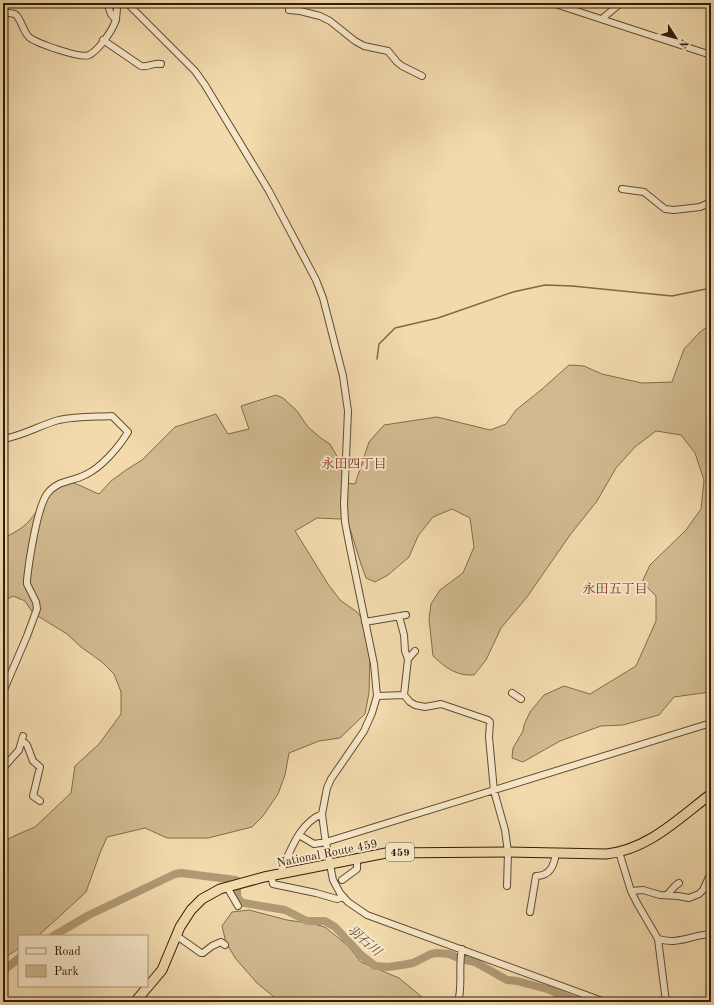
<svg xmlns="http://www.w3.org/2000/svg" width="714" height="1005" viewBox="0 0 714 1005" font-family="'Old Standard TT','Noto Serif JP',serif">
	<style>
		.green { fill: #d1ba90; stroke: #816c4a }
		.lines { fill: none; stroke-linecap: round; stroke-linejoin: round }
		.stream { stroke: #7d6848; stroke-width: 1.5 }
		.river { stroke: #b09a74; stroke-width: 8 }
		.minor-casing { stroke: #614c2f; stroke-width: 8 }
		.highway-casing { stroke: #311d05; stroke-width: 11 }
		.minor { stroke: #f7e7ca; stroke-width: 6 }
		.highway { stroke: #f2daad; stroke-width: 9 }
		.labels { text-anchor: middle; stroke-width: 4; stroke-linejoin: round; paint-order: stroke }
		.shield { fill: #f7e7ca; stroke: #6c5a40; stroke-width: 1 }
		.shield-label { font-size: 11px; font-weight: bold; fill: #311d05 }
		.street-label { font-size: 12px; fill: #311d05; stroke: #f7e7ca }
		.neighbourhood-label { font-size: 13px; fill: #7a1f14; stroke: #f7e7ca }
		.water-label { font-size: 13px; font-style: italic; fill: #5d492c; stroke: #f7e7ca }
	</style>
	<rect width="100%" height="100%" fill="#f2daad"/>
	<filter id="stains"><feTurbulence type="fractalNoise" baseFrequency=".005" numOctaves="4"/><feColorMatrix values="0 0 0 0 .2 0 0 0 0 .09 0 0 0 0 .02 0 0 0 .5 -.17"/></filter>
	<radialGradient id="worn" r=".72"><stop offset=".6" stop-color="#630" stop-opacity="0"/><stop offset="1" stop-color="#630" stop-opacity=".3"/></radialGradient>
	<!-- green -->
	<path class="green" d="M711 324 710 692 674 697 659 715 623 725 601 726 560 741 523 762 512 758 513 748 523 731 524 725 530 712 544 695 564 686 590 694 636 666 656 621V596L642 582 650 565 686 530 701 509 704 480 695 453 681 435 656 431 636 446 616 468 597 501 570 535 527 597 501 628 486 660 474 675C456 676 446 668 433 656L429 619 431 604 440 590 463 573 474 547 470 518 452 509 433 517 418 536 409 557 388 575 375 582 366 578C358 558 354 538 346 518L339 519 317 518 295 531 328 584 340 600 357 612 365 622 370 650 369 693 365 714 340 738 319 741 289 753 285 775 278 794 263 816 252 827 208 838H167L145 828 107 837 100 853 86 892 38 936H19V948L3 959V842L14 836 35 827 71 793 75 766 99 744 121 714V692L114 674 102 662 81 647 67 634 33 613 25 601 13 596 4 601 3 613V538C12 534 22 529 29 521 39 510 54 483 71 483 75 482 93 492 99 494L111 481 126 470 142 460 175 427 216 414 228 434 249 429 241 406 276 395 283 398 297 411 308 427 322 439 330 444 339 460 346 483 355 484 369 442 384 425 437 417 490 430 506 424 516 410 541 390 569 365 584 366 602 374 642 383 672 382 684 349 700 332Z
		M249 910 287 920 314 924 325 927 348 946 361 962 399 978 428 1002H280L257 983 236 959 226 943 222 926 232 912Z"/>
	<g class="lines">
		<!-- stream -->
		<path class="stream" d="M377 359 379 344 395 328 438 318 513 292 545 285 572 286 672 296 711 288"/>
		<!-- river -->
		<path class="river" d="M237 890C237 897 237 900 244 903L285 910 307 921H325L335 927 361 955 375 966 388 967 402 965 413 963 431 954 437 953 449 954 461 959 475 962 507 980 517 981 547 989 579 1002
			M53 936 89 915 175 874 181 873 236 880
			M3 971 19 958"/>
		<defs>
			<path id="minor" d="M107 3 111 14 116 20
				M127 3 195 71 205 85 269 191 316 280 323 298 343 376 348 411 344 504 345 522 349 543 374 664 377 696 372 713 364 731 331 779 327 788 322 814 325 837 333 880 340 893 348 902 367 915 605 1002
				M552 3 711 55
				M683 3H705
				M289 10 300 11 320 16 330 21 355 41 364 46 388 51 397 62 402 66 422 76
				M3 12 15 14 17 16C22 22 23 31 29 37 36 43 81 59 89 55 98 51 115 28 116 18 117 13 117 8 117 3
				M603 19 604 17 621 3
				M103 40 141 66C148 68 153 62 161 64
				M622 189 644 192 665 209 674 210 700 207 711 202
				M3 439C23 436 40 425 59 420 76 416 95 417 112 416L128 432C119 447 101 468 85 475 72 482 57 480 47 494 37 508 29 561 27 580V584L36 602 37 609 27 636 3 692
				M399 616 404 635 405 651 408 659 404 695
				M365 622 406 615
				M408 659 415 651
				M512 693 521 699
				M377 696 404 695 410 702 415 705 425 707 441 704 488 720 490 722 489 737 494 791 505 830 508 852 507 886
				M22 740 27 745 33 761 40 767 33 796 40 801
				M3 768 19 750 23 736
				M299 835 314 844 326 842 711 723
				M619 852 631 891 637 903 658 939 666 1002
				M282 874V869C291 849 300 823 322 814
				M271 876 273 884 316 893 337 899 344 897
				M342 880 357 869V858
				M227 887 238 906
				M631 891 643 890 660 895 678 896 689 898 699 894 703 890 709 877
				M667 895 675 886 679 883
				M530 912 536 876C550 876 554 866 556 853
				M177 936 201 953H203L212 946 221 942 225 945
				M658 939C679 945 691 935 711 934
				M458 1002C463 985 458 967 462 949"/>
			<path id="highway" d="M135 1002 162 970 180 927 191 910 202 899 220 889 264 877 386 853 508 852 606 854C648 850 679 818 711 794"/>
		</defs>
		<!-- minor casing -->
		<use href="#minor" class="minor-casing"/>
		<!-- highway casing -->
		<use href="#highway" class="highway-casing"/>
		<!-- minor -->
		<use href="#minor" class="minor"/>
		<!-- highway -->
		<use href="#highway" class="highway"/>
	</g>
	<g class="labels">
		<!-- shield labels -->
		<rect class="shield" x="386" y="843" width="28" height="18" rx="3"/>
		<g class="shield-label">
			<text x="400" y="856">459</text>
		</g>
		<!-- street labels -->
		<g class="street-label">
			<text transform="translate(327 853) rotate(-11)" y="4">National Route 459</text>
		</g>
		<!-- neighbourhood labels -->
		<g class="neighbourhood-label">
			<text x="354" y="468">永田四丁目</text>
			<text x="615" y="593">永田五丁目</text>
		</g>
		<!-- water labels -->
		<g class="water-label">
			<text transform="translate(365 940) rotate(41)" y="5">羽石川</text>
		</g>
	</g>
	<!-- margin -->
	<rect width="714" height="1005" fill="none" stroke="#f2daad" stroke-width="16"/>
	<rect x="4" y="4" width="706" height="997" fill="none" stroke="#311d05" stroke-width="2"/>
	<rect x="8" y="8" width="698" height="989" fill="none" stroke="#311d05"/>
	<!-- legend -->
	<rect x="18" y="935" width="130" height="52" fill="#f7e7ca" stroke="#a8967b"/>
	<rect x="26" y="948" width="20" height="6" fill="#f7e7ca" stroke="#a8967b"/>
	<text x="54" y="955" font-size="12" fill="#311d05">Road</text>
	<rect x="26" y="965" width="20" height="12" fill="#d1ba90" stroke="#a8967b"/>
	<text x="54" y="975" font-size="12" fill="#311d05">Park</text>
	<!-- north arrow -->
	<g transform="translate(676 38) rotate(126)" stroke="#f7e7ca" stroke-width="3" paint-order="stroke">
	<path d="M0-3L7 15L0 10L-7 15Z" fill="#311d05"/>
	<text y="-6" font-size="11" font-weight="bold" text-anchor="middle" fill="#311d05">N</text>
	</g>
	<rect width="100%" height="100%" filter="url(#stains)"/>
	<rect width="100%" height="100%" fill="url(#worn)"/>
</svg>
